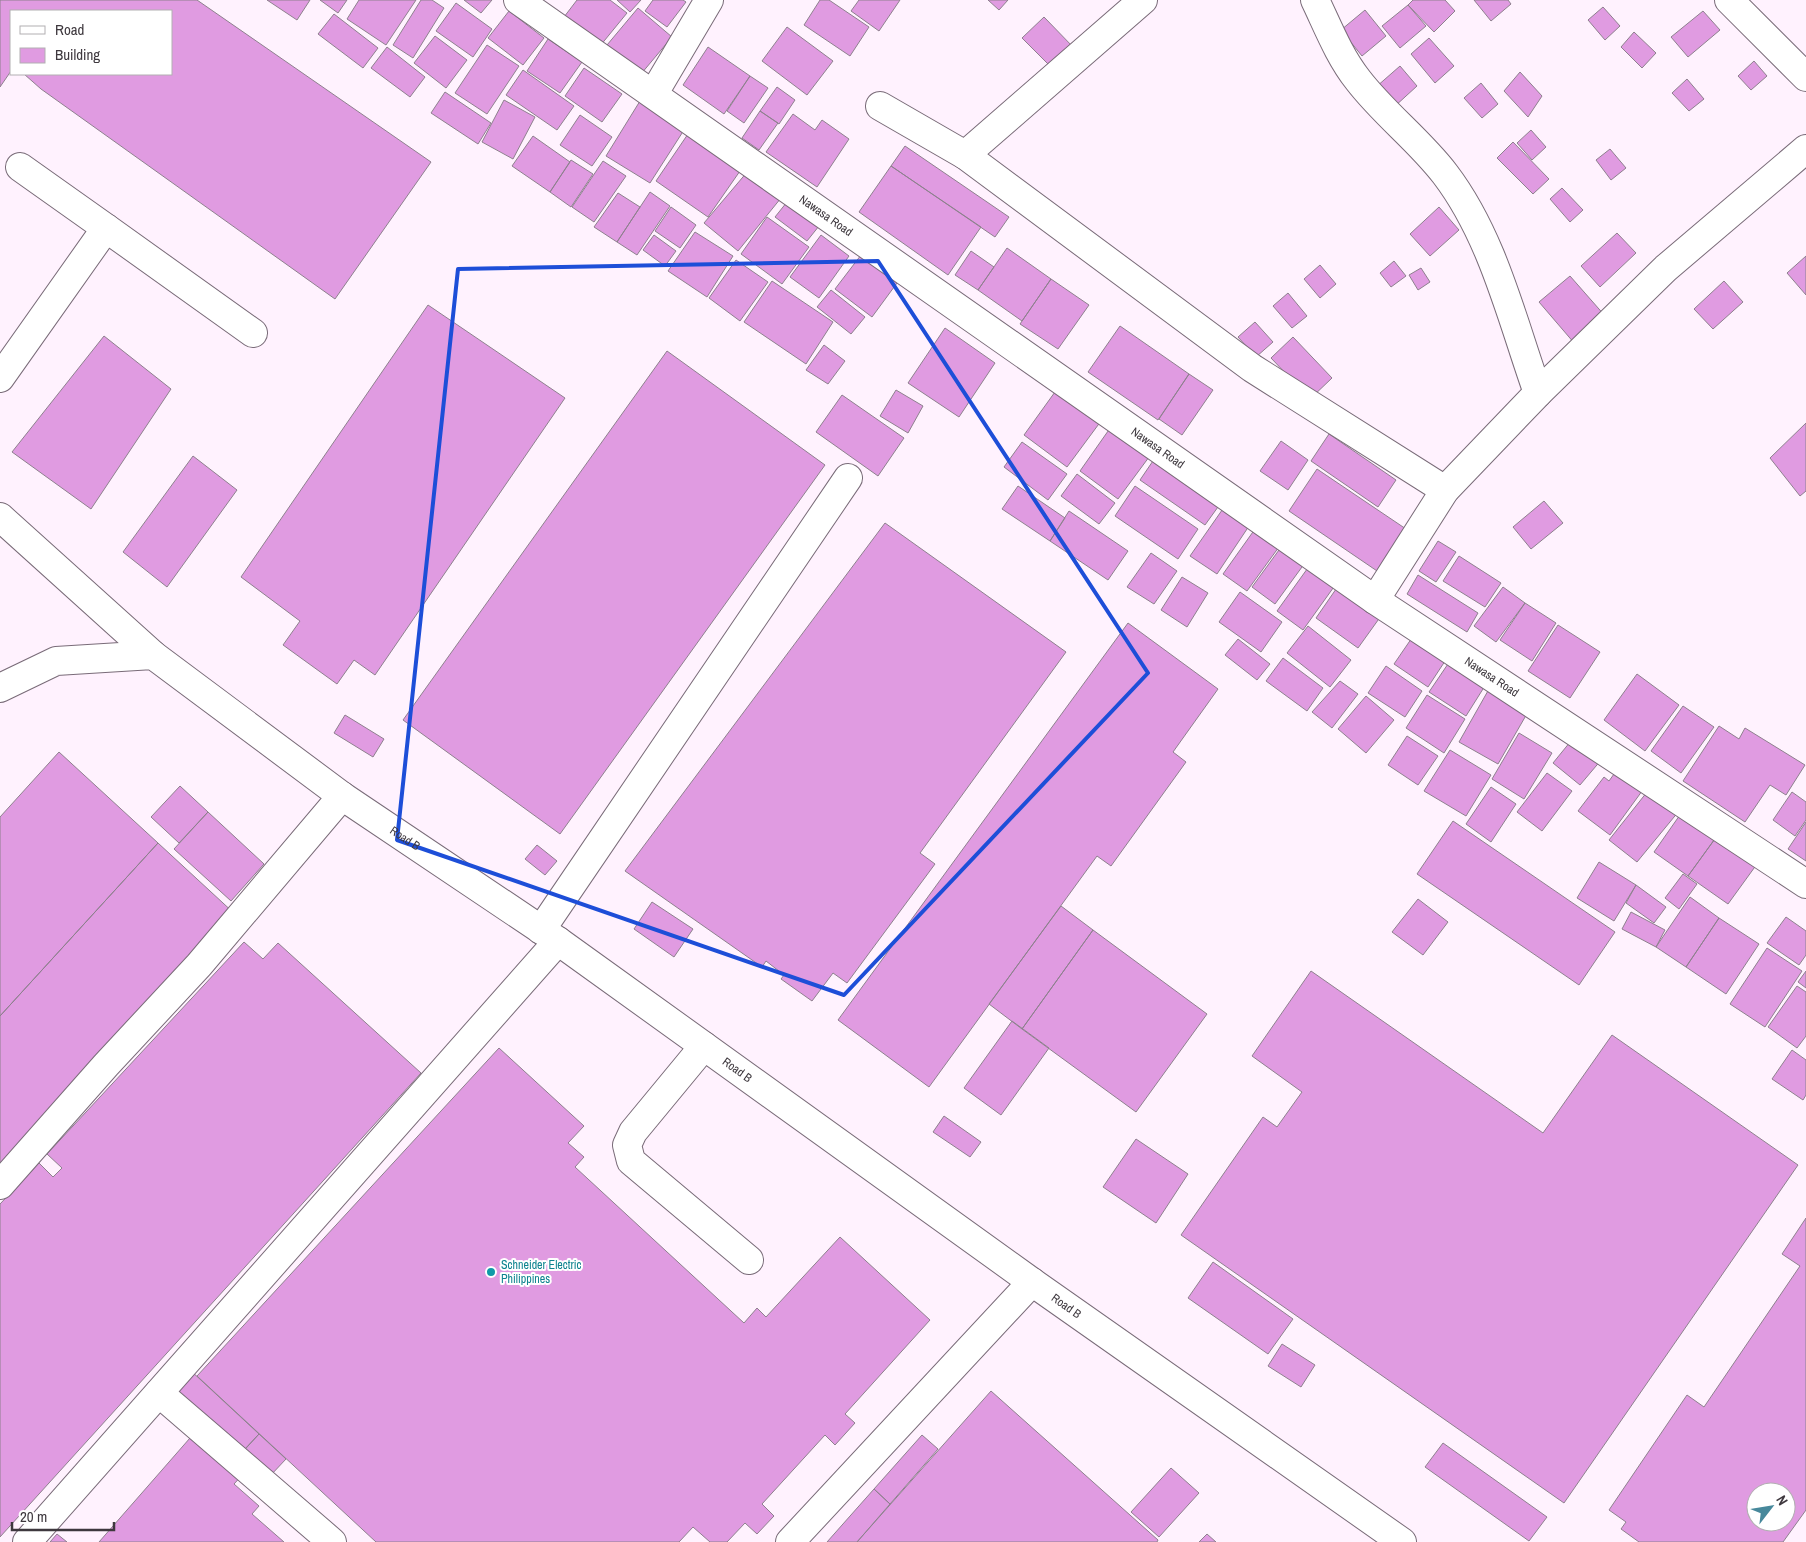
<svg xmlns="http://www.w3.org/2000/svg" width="1806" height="1542" viewBox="0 0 1806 1542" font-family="'Archivo Narrow',sans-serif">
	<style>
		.building { fill: #e09be1; stroke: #8e808e; fill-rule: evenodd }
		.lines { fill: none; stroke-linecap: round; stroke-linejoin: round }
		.minor-casing { stroke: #796b78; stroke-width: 30 }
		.minor { stroke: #fff; stroke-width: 28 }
		.marked { fill: none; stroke: #1d4ed8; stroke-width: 4; stroke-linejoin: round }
		.culture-dot { fill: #0f9aa8; stroke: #fff; stroke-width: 2 }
		.labels { text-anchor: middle; stroke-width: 4; stroke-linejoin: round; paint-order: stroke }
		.street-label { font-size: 12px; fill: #3e383e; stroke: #fff }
		.culture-label { font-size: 12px; fill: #0d838f; stroke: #fff; text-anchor: start }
	</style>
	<rect width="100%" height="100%" fill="#fff2fe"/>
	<!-- building -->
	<path class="building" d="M0 0H197L431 162 335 299 41 89 24 74H171V11H11V71L0 87Z
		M267 0H310L297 20Z
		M320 0H347L338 13Z
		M359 0H416L386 45 347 19Z
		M421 0H432L444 8 413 58 393 45Z
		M464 0H492L481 13Z
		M577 0H610L627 13 600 46 564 17Z
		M617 0H641L630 12Z
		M653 0H683L686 2 667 27 645 11Z
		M820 0H829L869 27 850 56 804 25Z
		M859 0H900L879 31 851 11Z
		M988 0H1008L999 10Z
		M1413 0H1445L1455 11 1434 32 1408 5Z
		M1474 0H1508L1511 4 1491 21Z
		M456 3 492 29 473 57 436 31Z
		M1408 5 1426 26 1400 48 1382 26Z
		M1603 7 1620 26 1605 40 1588 20Z
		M638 8 672 37 641 74 607 45Z
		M1365 10 1386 36 1362 56 1341 30Z
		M509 11 544 38 523 65 488 38Z
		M1703 11 1720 30 1688 57 1671 37Z
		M334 14 378 48 363 68 318 34Z
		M1044 17 1074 48 1053 69 1022 38Z
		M787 27 833 61 807 95 762 61Z
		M1634 32 1656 53 1642 68 1621 47Z
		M435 36 467 60 446 88 414 63Z
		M1429 38 1454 66 1435 83 1411 54Z
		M548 39 582 62 560 93 527 71Z
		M487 45 519 66 487 114 455 93Z
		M387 47 425 77 410 97 371 68Z
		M708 47 750 76 724 114 683 85Z
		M1754 61 1767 76 1751 90 1738 76Z
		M1400 66 1417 86 1394 107 1376 87Z
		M584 68 622 94 602 122 565 96Z
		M523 70 574 106 557 130 506 95Z
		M1520 72 1542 96 1528 117 1504 91Z
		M750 76 768 88 744 123 727 111Z
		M1687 79 1704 99 1689 111 1672 93Z
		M1481 83 1498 104 1482 118 1464 98Z
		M777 87 795 100 779 124 760 111Z
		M445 92 491 123 478 144 431 113Z
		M504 100 535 117 513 159 482 142Z
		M640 101 684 130 650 183 606 156Z
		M760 111 778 123 759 150 742 138Z
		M793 114 815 130 822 120 849 139 817 187 766 152Z
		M580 115 612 137 592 166 560 145Z
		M1531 130 1546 147 1532 160 1517 143Z
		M688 134 740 171 708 217 656 181Z
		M533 136 570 162 550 192 512 166Z
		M1513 142 1549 179 1533 194 1497 158Z
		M905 146 1009 217 995 237 891 166Z
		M1610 149 1626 168 1611 180 1596 160Z
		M571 160 593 174 571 207 550 192Z
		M603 161 626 176 594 222 572 207Z
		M891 166 981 227 948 275 859 212Z
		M748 171 781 198 738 251 704 223Z
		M1562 188 1583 210 1570 222 1550 199Z
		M650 192 670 206 637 255 617 242Z
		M618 193 640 207 617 242 594 227Z
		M787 202 819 226 807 241 775 217Z
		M671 207 696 225 680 248 655 231Z
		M1439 207 1459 230 1430 256 1410 234Z
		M767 217 809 247 782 284 741 254Z
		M695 232 733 256 707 297 668 271Z
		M1617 233 1636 253 1600 287 1581 266Z
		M654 235 676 251 665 266 643 250Z
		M821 235 849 256 819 298 790 277Z
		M1007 248 1051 279 1022 321 978 290Z
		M971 251 994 267 978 290 955 275Z
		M861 255 897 283 872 317 835 289Z
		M1806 256V295L1787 273Z
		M736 260 768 282 740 321 709 298Z
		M1394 261 1406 276 1391 287 1380 273Z
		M1320 265 1336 284 1320 298 1304 279Z
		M1421 268 1430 282 1418 290 1409 275Z
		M1570 276 1606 317 1575 344 1539 302Z
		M1051 279 1089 305 1058 349 1020 324Z
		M772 281 833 322 806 364 744 322Z
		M1724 281 1743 302 1713 329 1694 309Z
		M831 290 865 317 851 334 817 307Z
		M1288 293 1307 316 1292 328 1273 306Z
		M428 305 565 398 375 675 354 660 337 684 283 645 300 621 241 577Z
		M1255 322 1273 342 1256 357 1238 337Z
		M1120 326 1189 374 1158 420 1088 372Z
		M945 328 995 363 959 417 908 383Z
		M104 336 171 389 91 509 12 452Z
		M1293 337 1332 378 1310 399 1271 358Z
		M824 345 845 361 828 384 806 370Z
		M667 351 825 465 560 834 403 720Z
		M1189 374 1213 390 1182 435 1159 419Z
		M1060 385 1104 417 1067 467 1024 435Z
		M896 390 923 406 908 433 880 416Z
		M842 395 904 438 878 476 816 432Z
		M1806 423V491L1800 496 1770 458Z
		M1113 424 1152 453 1118 499 1080 471Z
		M1329 434 1396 480 1378 507 1311 461Z
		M1281 441 1308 460 1288 490 1260 471Z
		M1022 442 1067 474 1048 500 1004 467Z
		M1157 455 1223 500 1205 525 1140 480Z
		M193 456 237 490 167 587 123 552Z
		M1317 469 1409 531 1380 573 1289 511Z
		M1077 474 1115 503 1099 524 1061 496Z
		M1018 486 1065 518 1050 541 1002 509Z
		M1135 486 1198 529 1178 559 1115 516Z
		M1544 501 1563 523 1531 549 1513 527Z
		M1227 503 1253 520 1217 574 1190 556Z
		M1069 511 1128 551 1108 580 1050 541Z
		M1260 522 1284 540 1247 591 1223 574Z
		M885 523 1066 652 920 853 935 864 847 983 833 973 812 1001 781 979 784 975 766 961 762 967 625 871Z
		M1287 539 1310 556 1275 604 1252 587Z
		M1438 541 1456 552 1436 582 1419 571Z
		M1151 553 1177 571 1154 604 1127 587Z
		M1459 556 1501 583 1485 607 1443 581Z
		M1315 558 1341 577 1303 630 1277 611Z
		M1418 575 1478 613 1467 632 1407 594Z
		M1182 577 1208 593 1187 627 1161 610Z
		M1343 579 1386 609 1358 648 1316 618Z
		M1503 587 1525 603 1496 642 1474 626Z
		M1240 592 1282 622 1261 652 1219 622Z
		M1525 603 1556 623 1532 661 1500 640Z
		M1128 623 1218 689 1173 752 1186 762 1111 866 1097 856 929 1087 838 1020Z
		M1558 625 1600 652 1570 698 1528 671Z
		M1308 626 1351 660 1330 687 1287 653Z
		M1418 629 1451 652 1428 687 1394 664Z
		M1238 639 1270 664 1257 680 1225 655Z
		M1283 658 1323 688 1307 711 1266 681Z
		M1452 658 1488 681 1466 716 1429 692Z
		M1386 666 1422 691 1405 717 1368 693Z
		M1637 674 1679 705 1645 751 1604 720Z
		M1340 681 1358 694 1332 728 1312 712Z
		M1493 682 1532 705 1498 764 1459 742Z
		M1427 695 1465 719 1444 753 1406 728Z
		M1366 696 1394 720 1366 753 1338 729Z
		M1683 706 1714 727 1681 773 1651 751Z
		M345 715 384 739 373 757 334 733Z
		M1719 726 1739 739 1745 728 1805 765 1786 795 1770 785 1745 822 1683 781Z
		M1519 733 1552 753 1524 799 1492 779Z
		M1407 736 1438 756 1418 785 1388 765Z
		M1575 736 1602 759 1580 785 1553 763Z
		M1450 750 1491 775 1466 816 1424 791Z
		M59 752 158 843 0 1016V817Z
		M1619 767 1645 787 1610 835 1578 811 1604 777 1609 781Z
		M1547 773 1572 791 1542 831 1517 812Z
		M180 786 208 812 179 843 151 817Z
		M1491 787 1516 804 1491 842 1466 824Z
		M1651 787 1679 811 1637 862 1609 840Z
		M1792 792 1806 802V820L1795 836 1773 820Z
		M208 812 264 864 231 901 174 849Z
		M1682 812 1717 836 1688 876 1654 852Z
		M1453 821 1615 932 1579 985 1417 874Z
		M1806 822V861L1788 849Z
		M1717 836 1757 864 1728 904 1688 876Z
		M158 843 236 915 0 1173V1016Z
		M537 845 557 861 545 875 525 859Z
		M1599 862 1636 885 1614 921 1577 898Z
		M1683 874 1697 884 1679 909 1665 898Z
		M1636 885 1666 907 1654 923 1626 903Z
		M1690 897 1719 918 1686 967 1656 947Z
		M1418 899 1448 922 1423 955 1392 932Z
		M652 902 693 929 674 957 634 929Z
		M1061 906 1093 930 1022 1029 989 1004Z
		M1631 912 1665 930 1656 947 1622 929Z
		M1786 917 1806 931V955L1799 965 1767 943Z
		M1719 918 1759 944 1726 994 1686 967Z
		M1093 930 1207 1014 1136 1112 1022 1029Z
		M244 942 263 959 278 943 421 1073 0 1537V1204L39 1163 53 1177 62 1168 47 1154Z
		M1767 948 1802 971 1765 1027 1730 1004Z
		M1311 971 1543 1133 1612 1035 1798 1165 1564 1503 1181 1235 1263 1117 1277 1127 1302 1092 1252 1056Z
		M1806 971V988L1798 982Z
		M1797 986 1806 992V1036L1797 1048 1768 1027Z
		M1012 1021 1049 1048 1001 1115 964 1088Z
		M499 1048 584 1126 568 1143 584 1157 575 1167 744 1323 757 1308 766 1317 840 1237 930 1320 845 1414 855 1423 835 1445 825 1435 762 1504 774 1516 757 1534 745 1523 727 1542H710L693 1527 679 1542H376L197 1376Z
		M1792 1050 1806 1060V1095L1803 1100 1772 1079Z
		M944 1116 981 1142 970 1157 933 1132Z
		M1136 1139 1188 1174 1156 1223 1103 1187Z
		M1806 1218V1510L1783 1542H1639L1621 1529 1626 1522 1609 1510 1687 1395 1704 1407 1800 1266 1782 1254ZM1756 1492H1786V1522H1756Z
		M1213 1262 1293 1319 1268 1354 1188 1298Z
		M1282 1344 1315 1365 1301 1387 1268 1366Z
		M189 1369 259 1434 238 1457 168 1392Z
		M991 1391 1158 1540 1157 1542H857Z
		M197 1430 245 1472 234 1484 259 1506 252 1514 284 1542H99Z
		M259 1434 286 1459 270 1476 243 1451Z
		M922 1435 938 1449 890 1504 874 1489Z
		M1443 1443 1547 1517 1529 1541 1425 1467Z
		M1171 1468 1199 1493 1159 1537 1131 1512Z
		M874 1489 890 1504 857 1542H827Z
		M57 1534 67 1542H50Z
		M1207 1534 1216 1542H1199Z"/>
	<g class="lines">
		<defs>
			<g id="minor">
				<path id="s1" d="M518 0 1375 600 1806 884"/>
				<path d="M1315 0C1328 27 1339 56 1358 80 1384 114 1419 140 1445 174 1493 237 1512 320 1538 393"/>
				<path d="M1729 0 1806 77"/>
				<path d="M654 93 709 0"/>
				<path d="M880 106 965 155 1252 368 1445 490"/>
				<path d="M965 155 1143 0"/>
				<path d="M106 228 253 333"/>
				<path d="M0 378 106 228 20 167"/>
				<path d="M0 517 153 655"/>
				<path d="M1375 600 1445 490 1538 393 1666 268 1806 149"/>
				<path id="s2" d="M0 688 56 661 153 655 342 796 558 941 1032 1282 1402 1542"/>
				<path d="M541 930 848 478"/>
				<path d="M704 1046 633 1132 627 1145 631 1161 749 1260"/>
				<path d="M0 1185 106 1065 199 965 342 796"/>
				<path d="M159 1393 332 1542"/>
				<path d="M27 1542 558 941"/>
				<path d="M790 1542 1032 1282"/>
			</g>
		</defs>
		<!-- minor casing -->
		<use href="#minor" class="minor-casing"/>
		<!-- minor -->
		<use href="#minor" class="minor"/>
	</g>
	<!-- marked area -->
	<path class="marked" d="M878 261 1148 673 844 995 397 840 458 269Z"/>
	<!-- markers -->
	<circle class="culture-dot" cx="491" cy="1272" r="5"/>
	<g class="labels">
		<!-- street labels -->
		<g class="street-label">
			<text dy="4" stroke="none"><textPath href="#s1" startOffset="376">Nawasa Road</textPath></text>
			<text dy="4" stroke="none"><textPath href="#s1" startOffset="781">Nawasa Road</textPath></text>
			<text dy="4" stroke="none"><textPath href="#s1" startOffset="1186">Nawasa Road</textPath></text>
			<text dy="4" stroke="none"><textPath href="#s2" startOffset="471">Road B</textPath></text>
			<text dy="4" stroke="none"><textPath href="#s2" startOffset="876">Road B</textPath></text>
			<text dy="4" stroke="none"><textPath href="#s2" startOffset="1281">Road B</textPath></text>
		</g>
		<!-- culture labels -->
		<g class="culture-label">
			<text x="501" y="1269">Schneider Electric<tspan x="501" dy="14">Philippines</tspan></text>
		</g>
	</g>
	<!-- legend -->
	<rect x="10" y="10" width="162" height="65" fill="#ffffff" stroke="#b2afb2"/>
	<rect x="20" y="26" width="25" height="8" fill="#ffffff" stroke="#b2afb2"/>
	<text x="55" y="35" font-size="15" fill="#3e383e">Road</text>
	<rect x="20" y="48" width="25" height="15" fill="#e09be1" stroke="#b2afb2"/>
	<text x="55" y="60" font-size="15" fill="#3e383e">Building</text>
	<!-- north arrow -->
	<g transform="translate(1771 1507) rotate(59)"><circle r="24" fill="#ffffff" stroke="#b2afb2"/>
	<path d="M0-4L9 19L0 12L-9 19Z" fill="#47889b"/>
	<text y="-8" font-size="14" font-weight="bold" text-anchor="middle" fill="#3e383e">N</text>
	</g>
	<!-- scale -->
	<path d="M12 1522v8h102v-8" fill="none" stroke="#3e383e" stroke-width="2.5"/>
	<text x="20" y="1522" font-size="15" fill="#3e383e" stroke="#ffffff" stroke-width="4" paint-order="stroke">20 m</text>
</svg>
